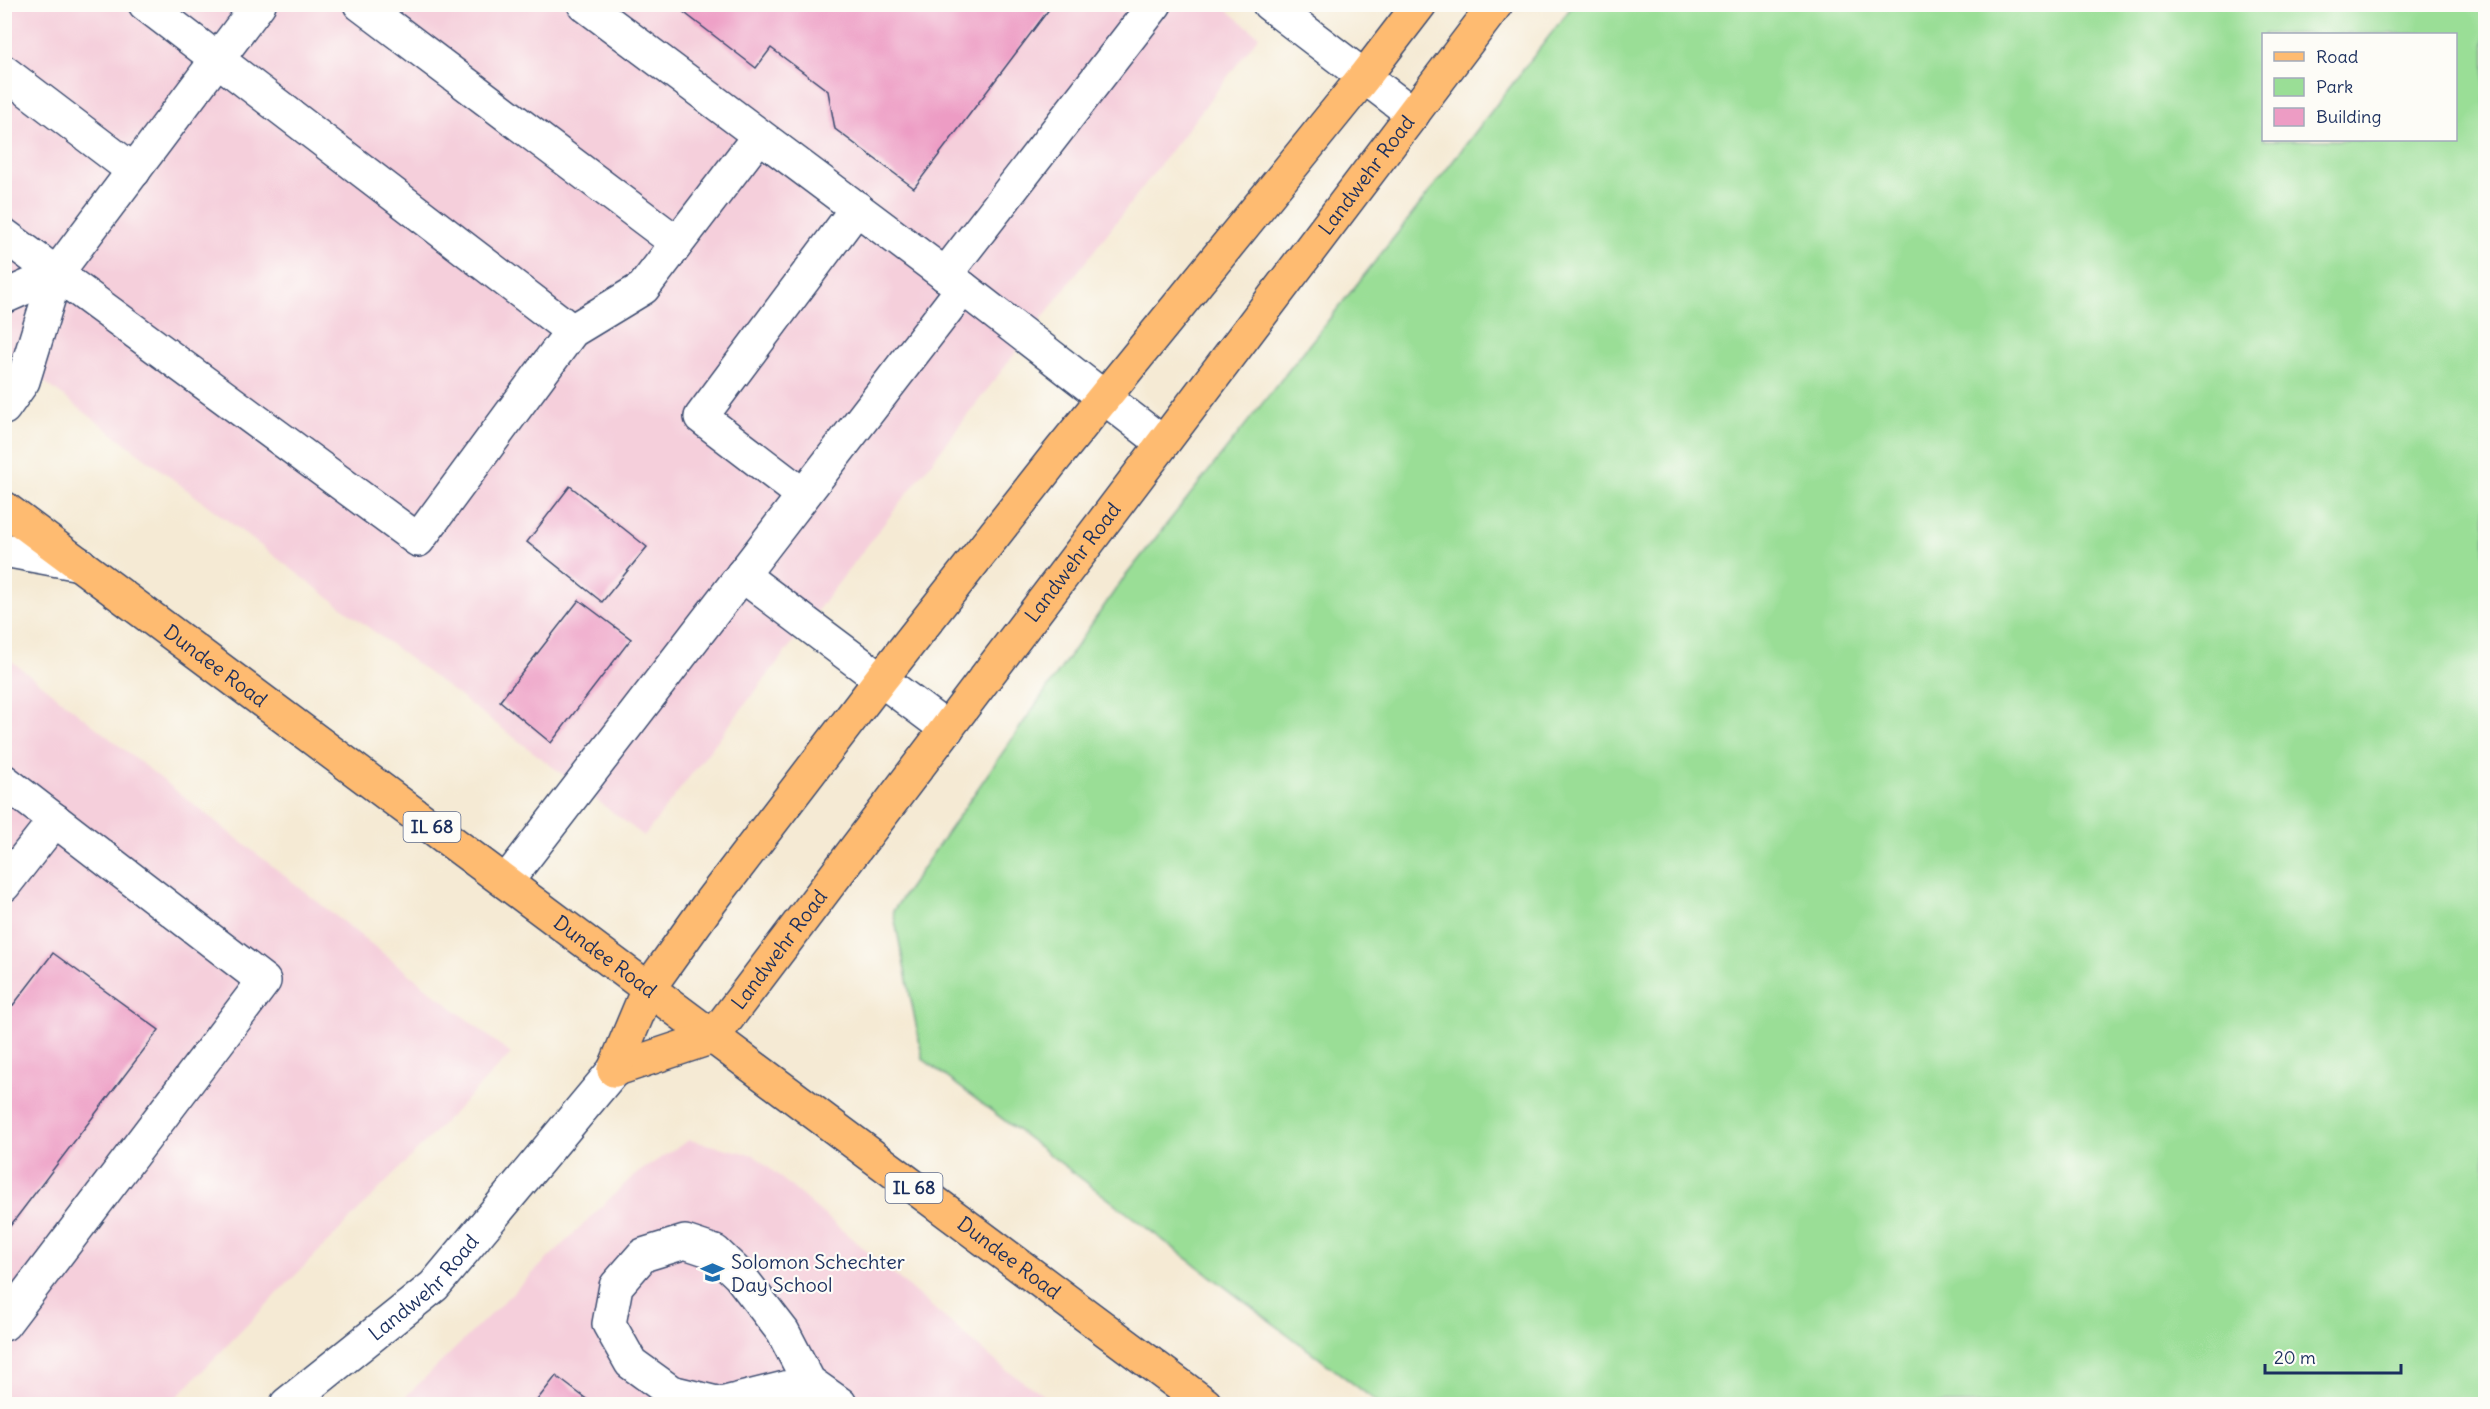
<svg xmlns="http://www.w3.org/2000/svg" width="2490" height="1409" viewBox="0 0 2490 1409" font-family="Delius,sans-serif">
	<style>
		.built { fill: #f5cfdb }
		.green { fill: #9ade96; stroke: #5a867a; stroke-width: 1.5; fill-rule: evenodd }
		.building { fill: #ed9cc4 }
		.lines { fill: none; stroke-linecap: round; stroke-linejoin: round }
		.minor-casing { stroke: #3c4b70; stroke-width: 36 }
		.major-casing { stroke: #3c4b70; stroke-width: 36 }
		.minor { stroke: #fff; stroke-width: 33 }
		.major { stroke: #febb71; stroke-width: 33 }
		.labels { text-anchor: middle; stroke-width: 4.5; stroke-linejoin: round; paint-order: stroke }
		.shield { fill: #fdfcf7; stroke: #5f6c8c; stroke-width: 1.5 }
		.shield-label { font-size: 18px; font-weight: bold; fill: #1b2f5e }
		.street-label { font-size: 20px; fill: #1b2f5e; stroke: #fdfcf7 }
		.poi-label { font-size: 20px; fill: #1b2f5e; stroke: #fdfcf7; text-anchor: start }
	</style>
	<rect width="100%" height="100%" fill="#fdfcf7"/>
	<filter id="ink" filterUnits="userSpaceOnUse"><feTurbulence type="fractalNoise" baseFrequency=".0167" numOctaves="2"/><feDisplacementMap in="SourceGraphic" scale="12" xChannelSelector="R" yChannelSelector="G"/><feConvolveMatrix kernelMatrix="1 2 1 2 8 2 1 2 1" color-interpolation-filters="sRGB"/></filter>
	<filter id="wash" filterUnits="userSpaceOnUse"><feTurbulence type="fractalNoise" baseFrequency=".008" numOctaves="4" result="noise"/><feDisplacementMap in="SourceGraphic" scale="24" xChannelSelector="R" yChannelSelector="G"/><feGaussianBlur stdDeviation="1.35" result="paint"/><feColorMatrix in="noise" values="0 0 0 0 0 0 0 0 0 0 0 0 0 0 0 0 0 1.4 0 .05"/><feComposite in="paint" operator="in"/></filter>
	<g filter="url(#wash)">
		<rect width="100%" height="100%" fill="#f5ead4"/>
		<!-- built -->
		<path class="built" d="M1220 4 1259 36 644 836 5 352 4 5Z
			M4 655 511 1054 170 1404H5Z
			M689 1140 754 1155 1006 1370 1057 1404H398L634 1175Z"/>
		<!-- green -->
		<path class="green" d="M1573 5H2485V1404H1380L923 1059 893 911 1120 583 1407 221ZM2264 34H2456V140H2264Z"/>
		<g id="blocks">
			<!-- building -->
			<path class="building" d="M673 4H1053L914 188 835 129 828 91 771 48 756 68Z
				M570 486 647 547 602 602 527 542Z
				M579 600 631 639 551 743 500 701Z
				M53 953 159 1030 4 1234V1017Z
				M556 1376 593 1404H534Z"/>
		</g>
	</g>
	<g filter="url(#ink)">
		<use href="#blocks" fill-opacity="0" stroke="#3c4b70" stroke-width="1.5"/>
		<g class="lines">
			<defs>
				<g id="minor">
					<path d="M145 4 572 331"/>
					<path d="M360 4 677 243"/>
					<path d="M584 4 963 288 1163 443"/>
					<path d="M1269 4 1413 114"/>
					<path d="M4 72 134 171"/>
					<path d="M4 235 418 540 572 331 643 288 759 136"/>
					<path d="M945 275 1155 4"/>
					<path d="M4 297 56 274"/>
					<path d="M4 408 23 381 56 274 259 4"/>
					<path d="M803 495 701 417 857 208"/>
					<path d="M4 550 80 564"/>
					<path d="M742 575 947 729"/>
					<path d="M4 781 264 981 4 1324"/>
					<path d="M506 882 963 288"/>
					<path d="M4 885 55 820"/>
					<path d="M809 1382 721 1404 671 1392 631 1363 609 1324 616 1286 643 1255 685 1242 715 1252 739 1275 783 1332 809 1382 840 1404"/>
					<path id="s1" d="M287 1404 434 1286 614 1070"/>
				</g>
				<g id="major">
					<path id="s2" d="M4 508 1205 1404"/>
					<path id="s3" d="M614 1070 713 1037 1496 4"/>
					<path d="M614 1070 648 989 711 901 881 679 1054 459 1364 77 1420 4"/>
				</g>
			</defs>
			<!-- minor casing -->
			<use href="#minor" class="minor-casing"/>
			<!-- major casing -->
			<use href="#major" class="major-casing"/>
			<!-- minor -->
			<use href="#minor" class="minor"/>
			<!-- major -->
			<use href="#major" class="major"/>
		</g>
	</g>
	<!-- icons -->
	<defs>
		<symbol id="school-bare" viewBox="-9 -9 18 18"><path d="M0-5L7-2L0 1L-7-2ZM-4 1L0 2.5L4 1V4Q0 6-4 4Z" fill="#1f6fb2" stroke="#fdfcf7" stroke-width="2.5" paint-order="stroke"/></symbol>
	</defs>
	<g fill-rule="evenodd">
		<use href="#school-bare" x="696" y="1256" width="33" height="33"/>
	</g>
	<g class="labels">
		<!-- shield labels -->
		<g class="shield">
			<rect x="403.5" y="812" width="57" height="30" rx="4.5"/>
			<rect x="885.5" y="1173" width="57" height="30" rx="4.5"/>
		</g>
		<g class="shield-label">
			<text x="432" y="833">IL 68</text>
			<text x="914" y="1194">IL 68</text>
		</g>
		<!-- street labels -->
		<g class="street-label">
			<text dy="7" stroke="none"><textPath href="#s3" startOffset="1186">Landwehr Road</textPath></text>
			<text dy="7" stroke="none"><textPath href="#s3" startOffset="700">Landwehr Road</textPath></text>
			<text dy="7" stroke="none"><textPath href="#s2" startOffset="264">Dundee Road</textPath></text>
			<text dy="7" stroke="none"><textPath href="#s3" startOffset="214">Landwehr Road</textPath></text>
			<text dy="7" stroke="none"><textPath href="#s2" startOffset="750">Dundee Road</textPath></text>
			<text dy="7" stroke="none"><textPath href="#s2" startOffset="1254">Dundee Road</textPath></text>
			<text dy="7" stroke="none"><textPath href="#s1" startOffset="180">Landwehr Road</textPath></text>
		</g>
		<!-- poi labels -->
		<g class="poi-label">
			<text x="731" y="1269">Solomon Schechter<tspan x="731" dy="23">Day School</tspan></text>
		</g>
	</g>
	<!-- margin -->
	<rect width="2490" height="1409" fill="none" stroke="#fdfcf7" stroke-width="24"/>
	<!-- legend -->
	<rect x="2262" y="33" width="195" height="108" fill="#fdfcf7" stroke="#a3aaba" stroke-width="1.5"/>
	<rect x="2274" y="52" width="30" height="9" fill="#febb71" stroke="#a3aaba" stroke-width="1.5"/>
	<text x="2316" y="63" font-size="18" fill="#1b2f5e">Road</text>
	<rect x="2274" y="78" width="30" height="18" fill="#9ade96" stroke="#a3aaba" stroke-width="1.5"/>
	<text x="2316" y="93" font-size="18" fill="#1b2f5e">Park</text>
	<rect x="2274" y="108" width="30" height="18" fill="#ed9cc4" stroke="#a3aaba" stroke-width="1.5"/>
	<text x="2316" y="123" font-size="18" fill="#1b2f5e">Building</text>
	<!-- scale -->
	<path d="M2265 1364v9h136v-9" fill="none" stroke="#1b2f5e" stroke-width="3"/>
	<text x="2274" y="1364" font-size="18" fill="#1b2f5e" stroke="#fdfcf7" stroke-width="4.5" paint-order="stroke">20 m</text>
</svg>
